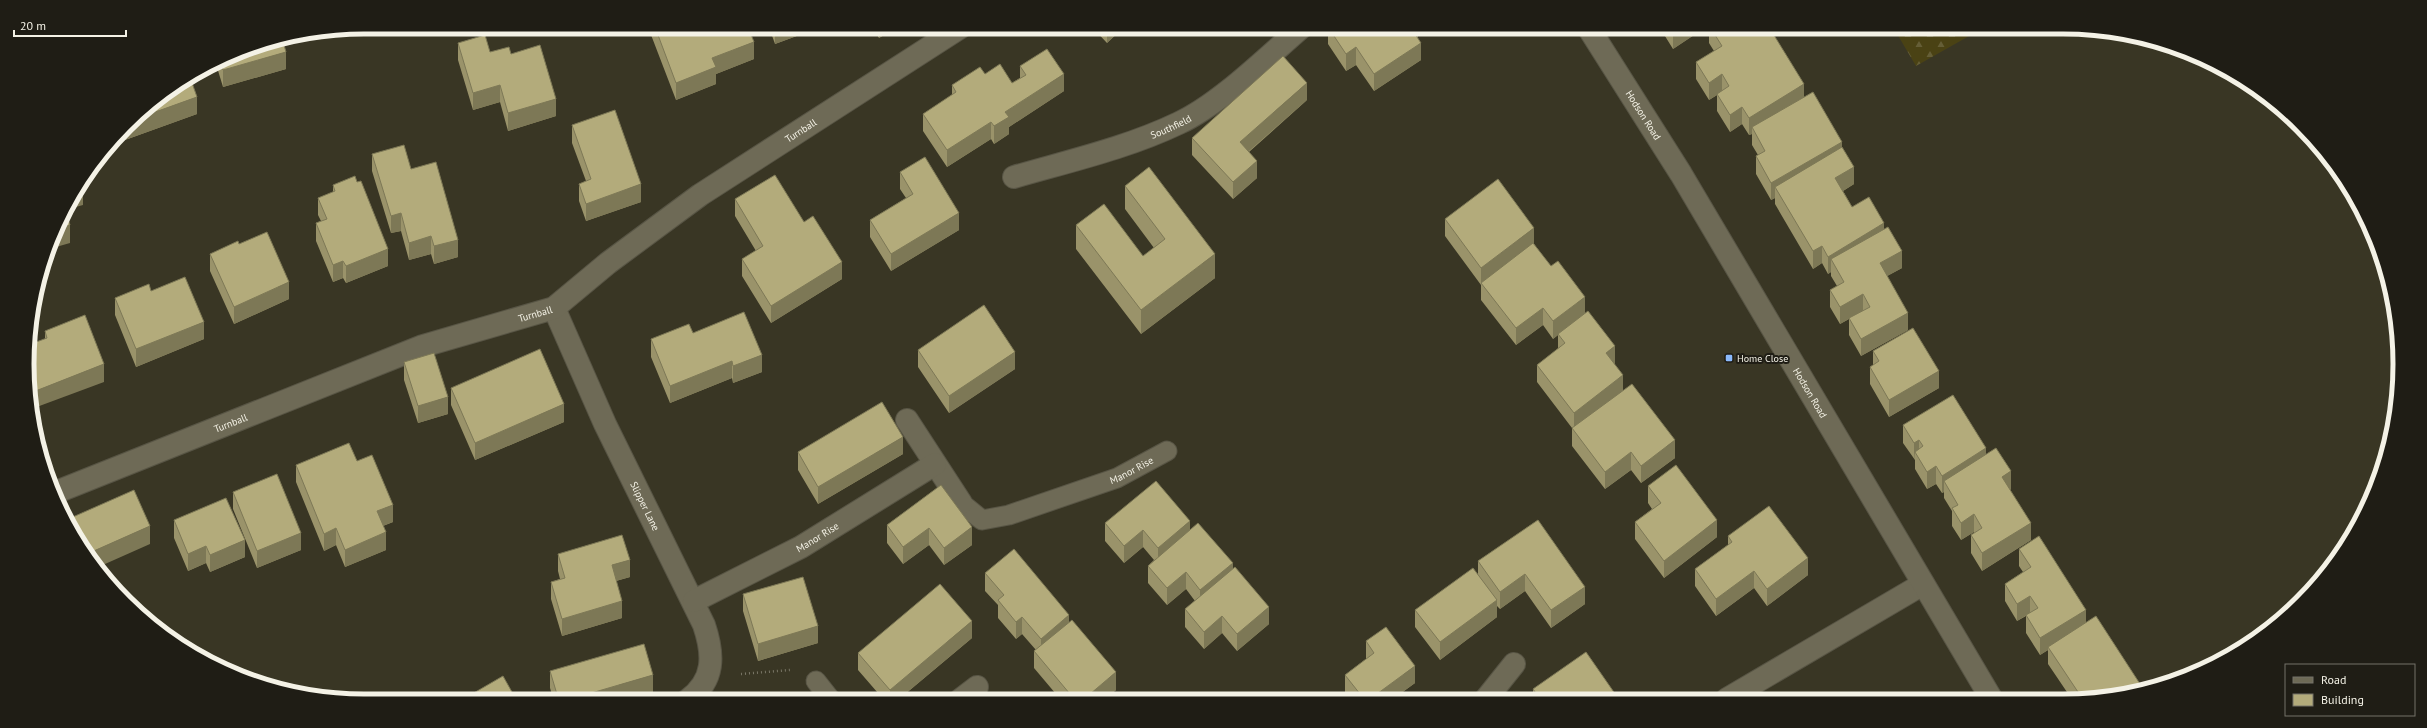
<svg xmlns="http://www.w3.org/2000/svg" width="2427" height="728" viewBox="0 0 2427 728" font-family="'PT Sans',sans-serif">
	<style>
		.forest { fill: url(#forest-firs) }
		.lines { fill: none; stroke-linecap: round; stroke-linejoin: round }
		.service-casing { stroke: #585545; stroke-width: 21 }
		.minor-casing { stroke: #585545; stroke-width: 24 }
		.secondary-casing { stroke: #585545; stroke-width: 24 }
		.path { stroke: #797666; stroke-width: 2.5; stroke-dasharray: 1 3; stroke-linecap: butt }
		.service { stroke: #6e6a56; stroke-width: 19 }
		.minor { stroke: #6e6a56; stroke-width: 22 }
		.secondary { stroke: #6e6a56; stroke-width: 22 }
		.wall { fill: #9a936a }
		.shaded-wall { fill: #7d7856 }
		.building { fill: #b3ab7b; stroke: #7d7856 }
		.poi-dot { fill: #8bbafc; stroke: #1f1d15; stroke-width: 1.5 }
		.labels { text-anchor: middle; stroke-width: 4; stroke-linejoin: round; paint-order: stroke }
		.street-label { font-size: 10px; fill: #f4f2e6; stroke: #1f1d15 }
		.poi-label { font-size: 10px; fill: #f4f2e6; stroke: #1f1d15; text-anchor: start }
		.rim { fill: none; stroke: #f4f2e6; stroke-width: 5 }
	</style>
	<defs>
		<pattern id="forest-firs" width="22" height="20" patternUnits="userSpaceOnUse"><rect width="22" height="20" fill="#4a4214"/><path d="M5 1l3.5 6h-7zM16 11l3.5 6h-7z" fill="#655e36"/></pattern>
	</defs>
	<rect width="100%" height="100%" fill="#393624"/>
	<!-- forest -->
	<path class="forest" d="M1893 27H1985L1916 66Z"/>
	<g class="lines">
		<defs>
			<g id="service">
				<path id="s1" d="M961 503 982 520 1009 515 1117 478 1167 451"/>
				<path d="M816 681 831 700"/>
			</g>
			<g id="minor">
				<path id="s2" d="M1014 177C1069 161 1127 148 1179 123 1220 104 1267 57 1302 27"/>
				<path id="s3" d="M554 308 605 424 704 625C714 655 715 680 688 700"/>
				<path d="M907 420 961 503"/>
				<path id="s4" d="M54 493 423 346 554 308 608 263 700 195 961 27"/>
				<path id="s5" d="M694 601 801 547 935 464"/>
				<path d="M1486 699 1514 664"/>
				<path d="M1727 699 1923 584"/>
				<path d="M960 700 977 687"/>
			</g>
			<g id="secondary">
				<path id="s6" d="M1588 27 1681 174 1991 698"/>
			</g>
		</defs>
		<!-- service casing -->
		<use href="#service" class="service-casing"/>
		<!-- minor casing -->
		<use href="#minor" class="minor-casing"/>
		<!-- secondary casing -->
		<use href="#secondary" class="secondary-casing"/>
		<!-- path -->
		<path class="path" d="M741 674 790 670"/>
		<!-- service -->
		<use href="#service" class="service"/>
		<!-- minor -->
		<use href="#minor" class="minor"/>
		<!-- secondary -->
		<use href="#secondary" class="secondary"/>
	</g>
	<!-- wall -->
	<path class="wall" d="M648 27H700L701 29 754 59 716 74V84L676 100Z
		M769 27H821L775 44Z
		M872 27H897L879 38Z
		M1092 27H1124L1107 43Z
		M1328 27H1418V38L1421 60 1374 91 1356 65 1346 71 1328 44Z
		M1660 27H1706L1673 49 1660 28Z
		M1709 27H1769L1804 97 1842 148 1854 184 1843 191 1852 207 1884 229 1902 268 1887 276 1908 330 1861 356 1849 335V319L1840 324 1830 307V290L1837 286 1831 276V272L1828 274 1822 263 1813 269 1775 204V198L1771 200 1756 174V156L1758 155 1752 145V134L1749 135 1742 124 1730 132 1717 111V95L1709 100 1696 79V62L1714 51 1709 43Z
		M458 43 490 52 511 54 556 116 508 131 500 102 473 110 458 60Z
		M235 53 286 69 223 87 216 64Z
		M1020 66 1064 91 1009 127V134L994 144 991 139 947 167 923 131V114L952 95V85L985 74 1012 83 1020 78Z
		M1307 100 1249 152 1257 178 1233 199 1192 155V138Z
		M142 111 197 114 125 140 122 132Z
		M572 125 641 202 586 221 579 201V184L586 181 572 143Z
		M372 154 411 169 458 257 434 264 431 254 409 260 401 231 391 233 372 171Z
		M900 172 959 230 891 271 870 237V220L906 198 900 189Z
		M333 185 388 266 346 283 343 278 333 282 316 241V223L321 221 318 215V198L333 192Z
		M1125 186 1215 278 1141 334 1076 249V225L1143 256 1154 248 1125 209Z
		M735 199 804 222 842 279 771 323 742 276V259L756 251 735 216Z
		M1445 219 1534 244 1585 313 1615 363 1614 364 1623 390 1675 458 1641 483 1631 470 1605 489 1572 446V428L1537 382V365L1558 349V335L1553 339 1543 325 1516 345 1481 300V285L1445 236Z
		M239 244 289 299 234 324 210 271V254Z
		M151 291 204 339 136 367 115 315V298Z
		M45 331 104 382 45 339Z
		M693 333 762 372 733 383 732 378 670 403 651 357V339Z
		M918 350 1015 369 949 413 918 367Z
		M1873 351 1939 388 1889 417 1870 384V367L1873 365Z
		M404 362 448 414 418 423 404 380Z
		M451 388 564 422 475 460 451 405Z
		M1903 425 1986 454 2011 489 2010 490 2031 540 1982 571 1971 553V535L1974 533V532L1961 540 1952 526V511L1944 498V492L1942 493 1936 484 1927 489 1915 469V460L1903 443Z
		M798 452 903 454 818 504 798 470Z
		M357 461 393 522 383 526 386 550 345 567 336 545 324 551 296 482V465Z
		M941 485 972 545 944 565 929 545 903 564 887 543V525Z
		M1648 486 1717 537 1664 578 1635 539V522L1652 509 1648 503Z
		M233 492 301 550 257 568 233 509Z
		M174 520 245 557 210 572 206 563 188 571 174 538Z
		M1538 520 1585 604 1551 628 1525 591 1500 609 1497 606V617L1440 660 1415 627V610L1478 575V561Z
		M1105 523 1190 530 1233 569 1269 624 1237 651 1222 633 1204 649 1185 627V609L1195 601 1186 589 1167 605 1148 583V566L1154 560 1143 547 1124 563 1105 541Z
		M1728 536 1808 575 1767 606 1754 588 1716 616 1695 586V569L1728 545Z
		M2019 549 2086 623 2107 698H2071L2048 664V650L2040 655 2026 633V616L2017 621 2005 601V584L2023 572 2019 566Z
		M558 554 630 577 616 581 622 618 562 636 551 599V582L560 579 558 571Z
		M985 573 1069 622 1116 690 1104 700H1061L1034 668V651L1036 650 1022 634 1016 639 998 618V605L985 591Z
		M743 594 818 643 758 661 743 611Z
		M972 638 898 700H884L858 670V653Z
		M1366 641 1415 683 1393 699H1351L1345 692V675L1366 659Z
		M550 671 653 692 624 701H554L550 688Z
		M1533 689 1618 699H1533Z"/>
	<!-- shaded-wall -->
	<path class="shaded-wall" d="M775 27H821L775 44Z
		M879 27H897L879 38Z
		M1107 27H1124L1107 43Z
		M1412 27H1418V40L1411 28Z
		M1680 27H1706L1673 49V31Z
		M754 42V59L716 74V84L676 100V83L712 58Z
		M1421 43V60L1374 91V74Z
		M1356 47V65L1346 71V54Z
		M286 52V69L223 87V70Z
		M1064 74V91L1009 127V134L994 144V126L1005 112Z
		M1722 74V92L1709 100V83Z
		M1307 83V100L1240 159V142Z
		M1804 84V101L1752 127V134L1749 135V118Z
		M500 85V102L473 110V93Z
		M197 97V114L125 140V128L133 120Z
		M556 99V116L508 131V113Z
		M1742 107V124L1730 132V115Z
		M991 122V139L947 167V150Z
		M1842 142V159L1775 187V198L1771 200V183Z
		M1257 161V178L1233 199V182Z
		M1854 167V184L1835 196V178Z
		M641 184V202L586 221V204Z
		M83 187V205L65 210 78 189Z
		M401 213V231L391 233V216Z
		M959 213V230L891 271V254Z
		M1884 223V240L1831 259V272L1828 274V257Z
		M70 225V243L49 249 56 229Z
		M1534 228V246L1481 283V268Z
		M431 236V254L409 260V243Z
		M458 240V257L434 264V246Z
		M1822 246V263L1813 269V251Z
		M388 249V266L346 283V266Z
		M1902 251V268L1880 280V263Z
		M1215 254V278L1141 334V310Z
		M343 261V278L333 282V265Z
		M842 262V279L771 323V306Z
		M289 282V299L234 324V307Z
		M1863 294V311L1840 324V307Z
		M1585 297V314L1558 334V335L1553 339V321Z
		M1543 308V325L1516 345V328Z
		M1908 313V330L1861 356V339Z
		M204 322V339L136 367V349Z
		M1615 346V363L1606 371V353Z
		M1015 352V369L949 413V396Z
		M762 355V372L733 383V366Z
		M732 361V378L670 403V386Z
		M104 364V382L34 408 33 392Z
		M1939 371V388L1889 417V400Z
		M1623 375V392L1574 430V413Z
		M448 397V414L418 423V406Z
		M564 404V422L475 460V443Z
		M903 437V454L818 504V487Z
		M1675 440V458L1641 483V466Z
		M1919 440V457L1915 452 1914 460V443Z
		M1986 448V465L1944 481V492L1942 493V476Z
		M1631 452V470L1605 489V472Z
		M1936 466V484L1927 489V472Z
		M2011 471V489L2002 495V477Z
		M393 505V522L377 528V511Z
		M1974 514V532L1961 540V523Z
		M1717 520V537L1664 578V561Z
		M1190 521V538L1158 565V548Z
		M2031 523V540L1982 571V553Z
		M150 526V544L96 568 87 554Z
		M972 527V545L944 565V548Z
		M336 528V545L324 551V534Z
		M929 528V545L903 564V547Z
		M1143 530V547L1124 563V546Z
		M386 532V550L345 567V550Z
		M301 533V550L257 568V551Z
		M245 540V557L210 572V555Z
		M206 546V563L188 571V554Z
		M1808 558V575L1767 606V589Z
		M630 560V577L612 582V565Z
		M1233 563V581L1200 607V590Z
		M1754 571V588L1716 616V599Z
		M1186 572V589L1167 605V588Z
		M1525 574V591L1500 609V592Z
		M1585 587V604L1551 628V610Z
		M2030 596V613L2017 621V604Z
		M1497 600V617L1440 660V642Z
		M622 601V618L562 636V619Z
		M1269 607V624L1237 651V634Z
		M2086 610V627L2048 647V650L2040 655V638Z
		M1069 615V632L1041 656V639Z
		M1222 616V633L1204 649V632Z
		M1022 617V634L1016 639V622Z
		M972 621V638L898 700H890V690Z
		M818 626V643L758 661V644Z
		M1415 666V683L1393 699H1370Z
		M1116 672V690L1104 700H1083Z
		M653 675V692L624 701H564Z"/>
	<!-- building -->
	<path class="building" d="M655 27H700L701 29 706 27H748L754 42 712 58 716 67 676 83Z
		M1328 27H1412L1411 28 1421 43 1374 74 1356 47 1346 54Z
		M1670 27H1680L1673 31Z
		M1710 27H1769L1804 84 1749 118 1742 107 1730 115 1717 94 1729 86 1722 74 1709 83 1696 62 1722 46Z
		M485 35 490 52 509 47 511 54 540 45 556 99 508 113 500 85 473 93 458 43Z
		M282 38 286 52 223 70 221 62 235 53Z
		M1047 49 1064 74 1005 112 1009 117 994 126 991 122 947 150 923 114 956 92 952 85 980 67 985 74 1000 64 1012 83 1026 75 1020 66Z
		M1283 56 1307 83 1240 142 1257 161 1233 182 1192 138Z
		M191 80 197 97 133 120 142 111Z
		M1813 92 1842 142 1771 183 1756 156 1765 151 1752 127Z
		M615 110 641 184 586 204 579 184 591 179 572 125Z
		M404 145 411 169 436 162 458 240 434 246 431 236 409 243 401 213 391 216 372 154Z
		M1842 147 1854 167 1835 178 1852 207 1869 197 1884 223 1828 257 1822 246 1813 251 1775 187Z
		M925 157 959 213 891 254 870 220 913 194 900 172Z
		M1149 167 1215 254 1141 310 1076 225 1104 204 1143 256 1165 239 1125 186Z
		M775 175 804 222 813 216 842 262 771 306 742 259 763 246 735 199Z
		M355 176 357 182 361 181 388 249 346 266 343 261 333 265 316 223 327 219 318 198 335 191 333 185Z
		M1498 179 1534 228 1481 268 1445 219Z
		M81 183 83 187 78 189Z
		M65 209 70 225 56 229 62 215Z
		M1888 227 1902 251 1880 263 1908 313 1861 339 1849 318 1870 307 1863 294 1840 307 1830 290 1844 282 1831 259Z
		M267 232 289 282 234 307 210 254 238 241 239 244Z
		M1533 243 1551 266 1558 261 1585 297 1553 321 1543 308 1516 328 1481 283Z
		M185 277 204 322 136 349 115 298 149 284 151 291Z
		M984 305 1015 352 949 396 918 350Z
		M1588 311 1615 346 1606 353 1623 375 1574 413 1537 365 1565 343 1558 334Z
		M744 312 762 355 733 366 732 361 670 386 651 339 689 324 693 333Z
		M85 315 104 364 33 392 28 345 47 338 45 331Z
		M1913 328 1939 371 1889 400 1870 367 1879 361 1873 351Z
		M540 349 564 404 475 443 451 388Z
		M434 353 448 397 418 406 404 362Z
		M1632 384 1675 440 1641 466 1631 452 1605 472 1572 428Z
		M1953 395 1986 448 1942 476 1936 466 1927 472 1915 452 1923 446 1919 440 1914 443 1903 425Z
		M882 402 903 437 818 487 798 452Z
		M349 443 357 461 372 455 393 505 377 511 386 532 345 550 336 528 324 534 296 465Z
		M1996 448 2011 471 2002 477 2031 523 1982 553 1971 535 1982 528 1974 514 1961 523 1952 508 1958 505 1944 481Z
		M1676 465 1717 520 1664 561 1635 522 1661 503 1648 486Z
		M277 474 301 533 257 551 233 492Z
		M1156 481 1190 521 1158 548 1143 530 1124 546 1105 523Z
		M941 485 972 527 944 548 929 528 903 547 887 525Z
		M134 490 150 526 87 554 66 520Z
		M226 498 245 540 210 555 206 546 188 554 174 520Z
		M1769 506 1808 558 1767 589 1754 571 1716 599 1695 569 1732 542 1728 536Z
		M1538 520 1585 587 1551 610 1525 574 1500 592 1478 561Z
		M1198 523 1233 563 1200 590 1186 572 1167 588 1148 566Z
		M622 535 630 560 612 565 622 601 562 619 551 582 565 578 558 554Z
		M2039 536 2086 610 2040 638 2026 615 2038 608 2030 596 2017 604 2005 584 2031 567 2019 549Z
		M1014 549 1069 615 1041 639 1022 617 1016 622 998 600 1004 595 985 573Z
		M1235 567 1269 607 1237 634 1222 616 1204 632 1185 609Z
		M1473 568 1497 600 1440 642 1415 610Z
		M803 577 818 626 758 644 743 594Z
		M940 584 972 621 890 690 858 653Z
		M2096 616 2142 687 2107 698H2082L2048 647Z
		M1072 620 1116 672 1083 700H1075L1034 651Z
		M1386 627 1415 666 1370 699H1364L1345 675 1374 653 1366 641Z
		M644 644 653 675 564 701H559L550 671Z
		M1586 652 1618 698 1540 699 1533 689Z
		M503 676 517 701H460Z"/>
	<!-- markers -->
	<rect class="poi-dot" x="1725" y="354" width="8" height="8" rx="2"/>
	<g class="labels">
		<!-- street labels -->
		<g class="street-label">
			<text dy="4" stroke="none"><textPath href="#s6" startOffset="104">Hodson Road</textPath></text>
			<text dy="4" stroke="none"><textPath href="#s2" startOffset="165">Southfield</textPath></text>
			<text dy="4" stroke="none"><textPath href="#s4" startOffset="838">Turnball</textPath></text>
			<text dy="4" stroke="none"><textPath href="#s4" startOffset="514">Turnball</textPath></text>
			<text dy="4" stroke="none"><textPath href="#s6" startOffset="428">Hodson Road</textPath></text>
			<text dy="4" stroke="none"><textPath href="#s4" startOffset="190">Turnball</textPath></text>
			<text dy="4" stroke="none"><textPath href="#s1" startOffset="185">Manor Rise</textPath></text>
			<text dy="4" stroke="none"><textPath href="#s3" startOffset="218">Slipper Lane</textPath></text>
			<text dy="4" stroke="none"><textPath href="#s5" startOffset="139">Manor Rise</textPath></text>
		</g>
		<!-- poi labels -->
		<g class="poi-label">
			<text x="1737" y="362">Home Close</text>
		</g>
	</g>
	<!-- crop -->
	<path d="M0 0H2427V728H0ZM364 34H2063A330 330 0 0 1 2393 364V364A330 330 0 0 1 2063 694H364A330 330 0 0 1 34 364V364A330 330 0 0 1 364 34Z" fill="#1f1d15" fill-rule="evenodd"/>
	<path class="rim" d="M364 34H2063A330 330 0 0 1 2393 364V364A330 330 0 0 1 2063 694H364A330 330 0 0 1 34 364V364A330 330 0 0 1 364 34Z"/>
	<!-- legend -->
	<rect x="2285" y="664" width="130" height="52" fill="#1f1d15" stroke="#747269"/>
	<rect x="2293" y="677" width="20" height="6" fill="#6e6a56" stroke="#747269"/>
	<text x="2321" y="684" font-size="12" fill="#f4f2e6">Road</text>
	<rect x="2293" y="694" width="20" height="12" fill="#b3ab7b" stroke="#747269"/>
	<text x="2321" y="704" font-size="12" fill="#f4f2e6">Building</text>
	<!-- scale -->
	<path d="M14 30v6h112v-6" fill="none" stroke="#f4f2e6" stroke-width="2"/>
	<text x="20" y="30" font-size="12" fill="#f4f2e6" stroke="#1f1d15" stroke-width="3" paint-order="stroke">20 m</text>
</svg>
